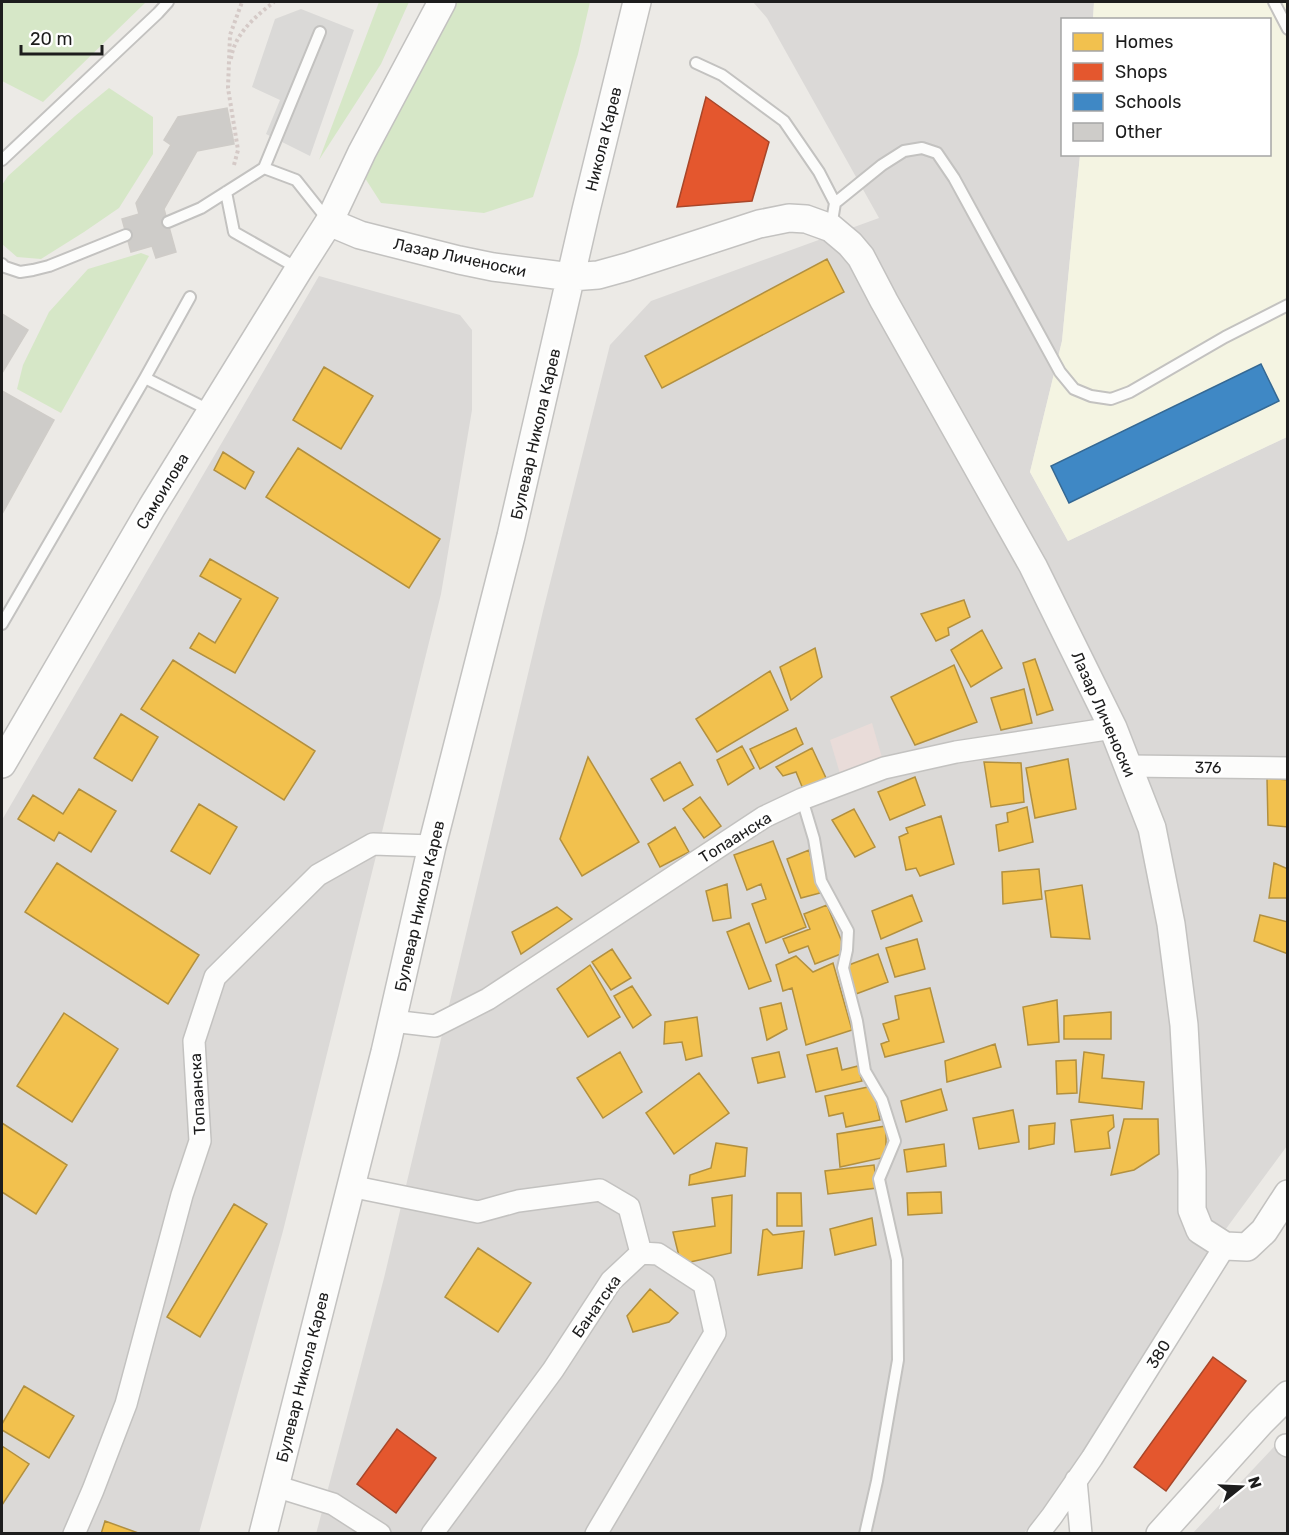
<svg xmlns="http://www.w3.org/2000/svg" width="1289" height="1535" viewBox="0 0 1289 1535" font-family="Rubik,sans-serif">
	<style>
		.residential { fill: #dbd9d7 }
		.commercial { fill: #e9dcd9 }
		.education { fill: #f4f4e2 }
		.religious { fill: #dad9d7 }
		.grass { fill: #d6e7c7 }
		.homes { fill: #f2c14e; stroke: #b2903f; stroke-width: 1.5 }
		.shops { fill: #e4572e; stroke: #a84629; stroke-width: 1.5 }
		.schools { fill: #3f88c5; stroke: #356893; stroke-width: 1.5 }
		.building { fill: #ceccc9; stroke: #cfccc8; stroke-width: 1.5 }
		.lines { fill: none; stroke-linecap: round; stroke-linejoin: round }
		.service-casing { stroke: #c3c2c0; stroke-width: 14 }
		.minor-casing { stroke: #c3c2c0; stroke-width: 24 }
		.tertiary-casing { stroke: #c3c2c0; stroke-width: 30 }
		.path { stroke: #d5cac7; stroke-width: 4; stroke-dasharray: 3 3; stroke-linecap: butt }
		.service { stroke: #fcfcfb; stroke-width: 10 }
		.minor { stroke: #fcfcfb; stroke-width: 21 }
		.tertiary { stroke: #fcfcfb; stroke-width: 27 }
		.labels { text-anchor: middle; stroke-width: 6; stroke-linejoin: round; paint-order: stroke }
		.street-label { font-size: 16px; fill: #1d1d1d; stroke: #fff }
	</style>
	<rect width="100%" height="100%" fill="#eceae6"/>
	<!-- residential -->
	<path class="residential" d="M753 2H1094L1093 19 1062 20V154L1080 155 1062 341 1030 472 1068 541 1287 437V1146L1203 1260 1143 1373 1071 1478 1024 1533 316 1534 384 1278 543 611 610 345 651 301 879 218 767 18Z
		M319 276 460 315 472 330V410L441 594 283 1231 199 1533 2 1534V820Z
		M1287 1433V1533H1193Z"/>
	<!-- commercial -->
	<path class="commercial" d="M872 723 883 761 841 777 830 740Z"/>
	<!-- education -->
	<path class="education" d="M1094 2H1287V437L1068 541 1030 472 1062 341 1080 155 1270 154V20L1093 19Z"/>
	<!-- religious -->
	<path class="religious" d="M301 9 354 30 310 156 266 134 280 100 252 87 275 19Z"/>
	<!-- grass -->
	<path class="grass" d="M2 2H146L43 102 2 81Z
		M379 2H409L381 64 319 160Z
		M455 2H590L578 54 533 197 484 213 381 203 363 175Z
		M109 88 153 117V154L119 208 84 232 41 259 17 257 2 244V185L8 176 75 116Z
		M141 253 149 256 61 413 17 389 23 365 49 312 88 269Z"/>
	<!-- homes -->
	<path class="homes" d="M827 259 844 292 662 388 645 356Z
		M324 367 373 396 341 449 293 420Z
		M298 448 440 539 409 588 266 497Z
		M223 452 254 472 245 489 214 470Z
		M210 559 278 598 235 673 190 648 199 633 215 643 241 599 200 576Z
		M964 600 970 617 948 628 949 635 936 641 921 614Z
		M982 630 1002 668 971 687 951 650Z
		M815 648 822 677 791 700 780 667Z
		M1035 659 1053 710 1037 715 1023 663Z
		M173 660 315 751 284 800 141 709Z
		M954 665 977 722 915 745 891 697Z
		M770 671 788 710 717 752 696 719Z
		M1024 689 1032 723 1001 730 991 698Z
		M121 714 158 737 132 781 94 758Z
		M796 728 803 744 760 769 750 749Z
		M742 746 754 768 728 785 717 760Z
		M812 748 826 778 803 789 796 772 783 776 776 767Z
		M588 757 639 842 582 876 560 839Z
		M1068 759 1076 809 1035 818 1026 768Z
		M680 762 693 785 664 801 651 779Z
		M984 762 1021 763 1024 802 991 807Z
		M915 777 925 805 890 820 878 792Z
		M1267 778 1288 780V827L1268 825Z
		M79 789 116 811 91 852 59 832 54 841 18 819 33 795 63 814Z
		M700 797 721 826 704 838 683 809Z
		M199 804 237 827 210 874 171 851Z
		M1027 807 1033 842 999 851 996 825 1008 822 1007 813Z
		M854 809 875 847 855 857 832 820Z
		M941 816 954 864 920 876 916 868 906 870 899 837 908 833 906 828Z
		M675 827 689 852 660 867 648 844Z
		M773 841 806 927 766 943 752 904 766 899 761 884 747 890 734 855Z
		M809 850 820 893 801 898 787 859Z
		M57 863 199 955 168 1004 25 912Z
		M1274 863 1288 869V898H1269Z
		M1039 869 1042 899 1003 904 1002 872Z
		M727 884 731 918 713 921 706 891Z
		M1082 885 1090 939 1051 937 1045 891Z
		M912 895 922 921 881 939 872 911Z
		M827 905 846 952 815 964 808 946 789 953 783 939 810 929 804 914Z
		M557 907 572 919 521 954 512 932Z
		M1260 915 1288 922V954L1254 941Z
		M749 923 771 981 749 989 727 932Z
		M917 939 925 969 895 977 886 948Z
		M612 949 631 978 611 990 592 962Z
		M878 954 888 982 856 994 846 966Z
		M796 956 813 972 833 963 852 1030 806 1045 792 988 783 991 776 965Z
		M590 965 620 1017 588 1037 557 989Z
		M632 986 651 1015 633 1028 614 996Z
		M930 988 944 1042 885 1057 881 1044 889 1041 883 1024 899 1019 895 996Z
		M1057 1000 1059 1042 1028 1045 1023 1007Z
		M781 1003 787 1029 767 1040 760 1008Z
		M1111 1012V1039H1064V1016Z
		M64 1013 118 1049 72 1122 17 1086Z
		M697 1017 702 1056 686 1060 682 1042 664 1044 665 1022Z
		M995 1044 1001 1067 947 1082 945 1061Z
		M837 1048 842 1070 858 1066 862 1081 816 1092 807 1055Z
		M620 1052 642 1092 603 1118 577 1078Z
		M779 1052 785 1077 758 1083 752 1058Z
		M1084 1052 1104 1055 1102 1078 1144 1082 1142 1109 1079 1102Z
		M1076 1060 1077 1093 1057 1094 1056 1061Z
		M699 1073 729 1113 674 1154 646 1113Z
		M873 1086 880 1120 846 1127 843 1113 829 1116 825 1096Z
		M941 1089 947 1110 906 1122 901 1101Z
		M1013 1110 1019 1142 979 1149 973 1118Z
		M1113 1115 1114 1127 1108 1132 1110 1148 1075 1152 1071 1120Z
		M1124 1119H1158L1159 1154 1134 1170 1111 1175Z
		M2 1123 67 1165 36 1214 2 1192Z
		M1055 1123 1054 1144 1029 1149V1126Z
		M886 1126V1157L840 1167 837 1134Z
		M716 1143 747 1148 745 1176 689 1185 690 1175 711 1168Z
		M944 1144 946 1166 907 1172 904 1150Z
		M874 1165 877 1188 828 1194 825 1171Z
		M941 1192 942 1213 908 1215 907 1193Z
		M777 1193H801L802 1226H777Z
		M732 1195 731 1253 681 1264 673 1232 715 1226 712 1198Z
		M234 1204 267 1224 200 1337 167 1317Z
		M872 1218 876 1245 835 1255 830 1229Z
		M767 1229 773 1235 804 1231 802 1268 758 1275 763 1230Z
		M478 1248 531 1283 498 1332 445 1297Z
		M650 1289 678 1313 669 1322 633 1332 627 1316Z
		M24 1386 74 1416 49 1458 2 1430V1424Z
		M2 1446 29 1464 2 1505Z
		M105 1521 141 1534H101Z"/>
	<!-- shops -->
	<path class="shops" d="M706 97 769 142 752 201 677 207Z
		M1213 1357 1246 1381 1166 1491 1134 1467Z
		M397 1429 436 1458 396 1513 357 1484Z"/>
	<!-- schools -->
	<path class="schools" d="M1261 364 1279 401 1069 503 1051 466Z"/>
	<!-- building -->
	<path class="building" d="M227 108 234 144 197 151 164 209 176 252 156 258 152 246 131 252 122 219 139 214 136 203 171 145 164 140 178 117Z
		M2 314 28 330 2 373Z
		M2 391 54 420 2 514Z"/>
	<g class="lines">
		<defs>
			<path id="service" d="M1274 2 1288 29
				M696 63 722 75 784 121 819 172 835 203 831 227
				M2 160 158 13 168 2
				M264 168 320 32
				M226 192 234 232 299 269
				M835 203 882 165 904 151 922 148 937 153 954 178 1060 372 1074 389 1091 396 1111 399 1130 392 1225 337 1288 305
				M168 222 201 208 264 168 296 180 327 219
				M2 264 5 267 20 272 33 270 49 266 126 235
				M145 378 211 411
				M2 624 145 378 190 297
				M802 799 814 839 821 881 848 931 847 950 843 968 857 1021 865 1071 882 1100 895 1141 879 1179 897 1260 898 1360 877 1481 865 1534"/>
			<path id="minor" d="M1128 766 1288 768
				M392 1021 435 1026 488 999 764 817 802 799 884 768 956 752 1113 728
				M350 1186 478 1212 518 1201 600 1190 629 1207 641 1253
				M1286 1445 1288 1446
				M1076 1480 1081 1534
				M275 1486 333 1504 380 1534
				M74 1534 93 1490 126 1404 182 1195 200 1141 194 1041 215 977 318 875 373 844 432 846
				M432 1534 553 1370 611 1281 641 1253 658 1254 704 1284 715 1333 596 1534
				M1038 1534 1052 1516 1092 1458 1225 1246"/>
			<path id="tertiary" d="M329 222 360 235 459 260 493 267 571 277 598 275 627 267 759 224 789 218 806 219 831 228 850 244 861 257 884 301 1033 566 1113 728 1152 828 1171 924 1184 1025 1192 1171V1210L1200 1230 1225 1246 1247 1247 1264 1231 1288 1194
				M2 764 152 507 299 269 329 222 362 152 442 2
				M263 1534 385 1052 432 846 511 536 586 210 637 2
				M1160 1534 1260 1423 1288 1395"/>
		</defs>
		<!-- service casing -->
		<use href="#service" class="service-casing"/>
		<!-- minor casing -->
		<use href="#minor" class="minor-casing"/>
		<!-- tertiary casing -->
		<use href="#tertiary" class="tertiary-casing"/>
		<!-- path -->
		<path class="path" d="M231 59C234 34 256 16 274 2
			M234 165 238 150 228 88 230 35 242 2"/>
		<!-- service -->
		<use href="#service" class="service"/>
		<!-- minor -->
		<use href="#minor" class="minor"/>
		<!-- tertiary -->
		<use href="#tertiary" class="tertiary"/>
	</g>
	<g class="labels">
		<!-- street labels -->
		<g class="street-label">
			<text transform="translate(603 139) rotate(-76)" y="6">Никола Карев</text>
			<text transform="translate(460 257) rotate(12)" y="6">Лазар Личеноски</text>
			<text transform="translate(535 434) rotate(-77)" y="6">Булевар Никола Карев</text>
			<text transform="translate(162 491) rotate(-59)" y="6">Самоилова</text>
			<text transform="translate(1104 714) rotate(66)" y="6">Лазар Личеноски</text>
			<text transform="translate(1208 767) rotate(1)" y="6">376</text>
			<text transform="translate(735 837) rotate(-32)" y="6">Топаанска</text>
			<text transform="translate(419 906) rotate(-77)" y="6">Булевар Никола Карев</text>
			<text transform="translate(197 1094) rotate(-93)" y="6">Топаанска</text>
			<text transform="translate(596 1306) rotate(-55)" y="6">Банатска</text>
			<text transform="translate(1158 1354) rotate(-58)" y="6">380</text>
			<text transform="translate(302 1377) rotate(-76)" y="6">Булевар Никола Карев</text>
		</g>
	</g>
	<!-- border -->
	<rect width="1289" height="1535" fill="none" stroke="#1d1d1d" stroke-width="6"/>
	<!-- legend -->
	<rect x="1061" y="18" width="210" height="138" fill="#ffffff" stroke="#a5a5a5" stroke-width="1.5"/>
	<rect x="1073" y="33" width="30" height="18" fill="#f2c14e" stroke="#a5a5a5" stroke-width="1.5"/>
	<text x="1115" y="48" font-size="18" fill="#1d1d1d">Homes</text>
	<rect x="1073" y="63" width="30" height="18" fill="#e4572e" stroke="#a5a5a5" stroke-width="1.5"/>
	<text x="1115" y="78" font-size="18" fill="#1d1d1d">Shops</text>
	<rect x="1073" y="93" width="30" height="18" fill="#3f88c5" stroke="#a5a5a5" stroke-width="1.5"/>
	<text x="1115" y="108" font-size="18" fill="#1d1d1d">Schools</text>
	<rect x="1073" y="123" width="30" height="18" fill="#ceccc9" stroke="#a5a5a5" stroke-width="1.5"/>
	<text x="1115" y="138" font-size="18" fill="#1d1d1d">Other</text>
	<!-- north arrow -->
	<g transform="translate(1241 1487) rotate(72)" stroke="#ffffff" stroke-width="4.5" paint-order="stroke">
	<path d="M0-4.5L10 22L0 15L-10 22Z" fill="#1d1d1d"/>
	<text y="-9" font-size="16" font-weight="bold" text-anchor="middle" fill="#1d1d1d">N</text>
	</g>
	<!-- scale -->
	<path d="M21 45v9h81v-9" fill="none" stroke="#1d1d1d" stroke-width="3"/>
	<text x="30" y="45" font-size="18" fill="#1d1d1d" stroke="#ffffff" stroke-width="4.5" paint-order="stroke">20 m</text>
</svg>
